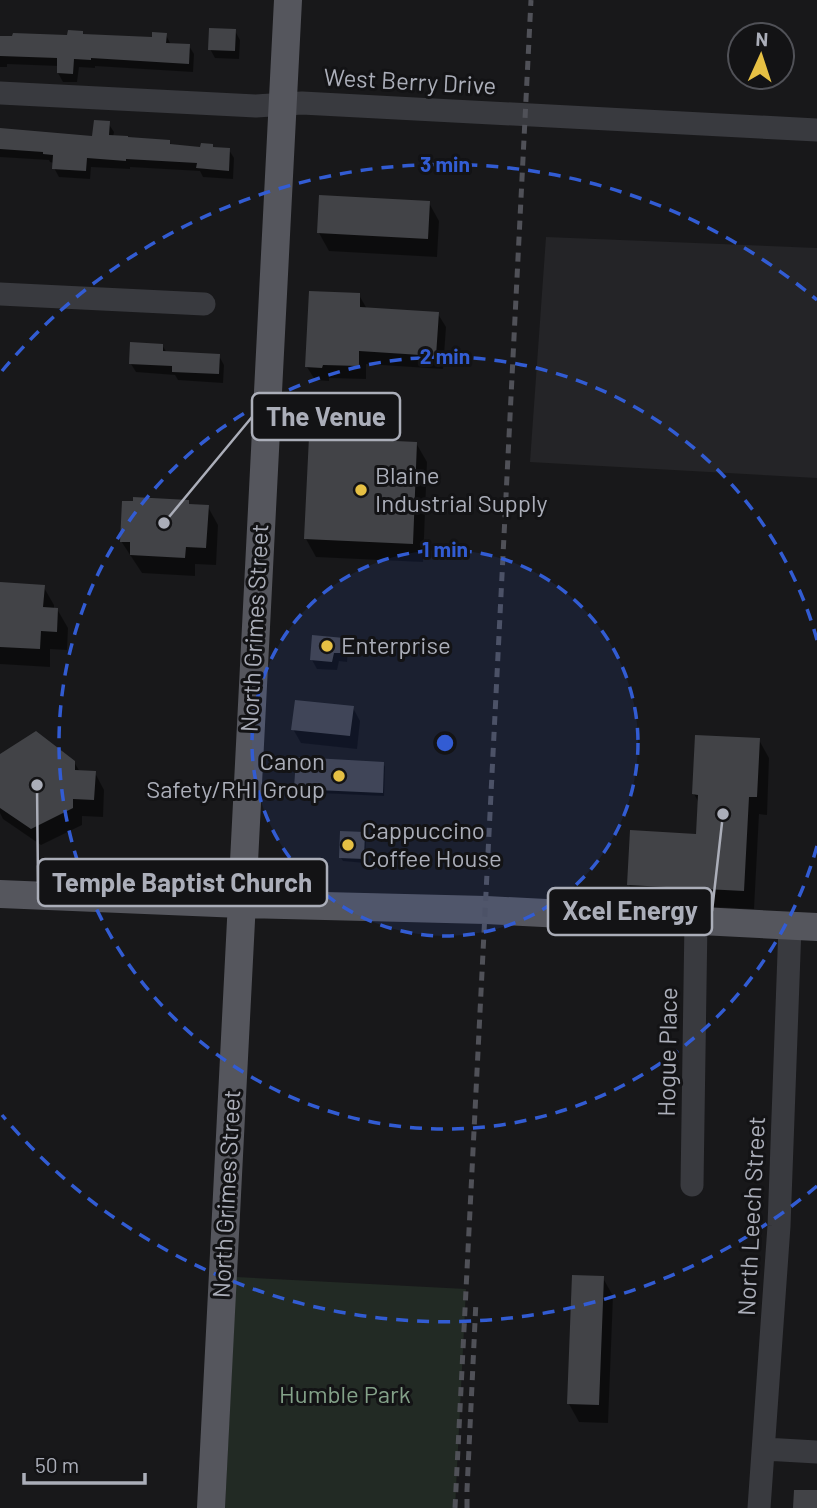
<svg xmlns="http://www.w3.org/2000/svg" width="817" height="1508" viewBox="0 0 817 1508" font-family="Barlow,sans-serif">
	<style>
		.built { fill: #242427 }
		.green { fill: #222a24 }
		.shadow { fill: #0007 }
		.building { fill: #424347 }
		.lines { fill: none; stroke-linecap: round; stroke-linejoin: round }
		.minor { stroke: #393a3f; stroke-width: 23 }
		.major { stroke: #55565d; stroke-width: 28 }
		.rail { stroke: #505158; stroke-width: 5; stroke-dasharray: 9 7; stroke-linecap: butt }
		.ring { fill: none; stroke: #325cd3; stroke-width: 3.5; stroke-dasharray: 12 9 }
		.poi-dot { fill: #e6c044; stroke: #131315; stroke-width: 2.5 }
		.labels { text-anchor: middle; stroke-width: 6; stroke-linejoin: round; paint-order: stroke }
		.street-label { font-size: 24px; fill: #abaeb9; stroke: #131315 }
		.poi-label { font-size: 24px; fill: #abaeb9; stroke: #131315; text-anchor: start }
		.park-label { font-size: 24px; fill: #84a289; stroke: #131315 }
		.centre { fill: #325cd3; stroke: #131315; stroke-width: 3.5 }
		.ring-label { font-size: 21px; text-anchor: middle; font-weight: bold; fill: #325cd3; stroke: #131315; stroke-width: 6; stroke-linejoin: round; paint-order: stroke }
		.leader { fill: none; stroke: #abaeb9; stroke-width: 2.5 }
		.callout-dot { fill: #abaeb9; stroke: #131315; stroke-width: 2.5 }
		.callout { fill: #131315; stroke: #abaeb9; stroke-width: 2.5 }
		.callout-label { font-size: 26px; text-anchor: middle; font-weight: bold; fill: #abaeb9 }
	</style>
	<rect width="100%" height="100%" fill="#18181a"/>
	<!-- built -->
	<path class="built" d="M546 237 817 248V478L530 462Z"/>
	<!-- green -->
	<path class="green" d="M236 1277 466 1289 455 1508H225Z"/>
	<!-- shadow -->
	<path class="shadow" d="M235 31 240 40 239 59 215 58 210 49Z
		M82 32 84 35 153 39 166 35 171 45 189 46 194 54 193 72 95 66V68L79 67 77 82H63L58 73 59 66 7 64V67H0V38L69 37Z
		M108 123 114 132 113 137 169 141 172 146 229 150 234 158 233 179 203 177 200 171 130 167V169L91 167 90 179 59 177 54 168V163L50 162 49 160 0 157V130L94 137Z
		M429 203 439 221 437 257 329 251 319 233Z
		M359 295 367 309 438 314 446 327 443 369 366 364V379L329 378V381L315 380 307 367Z
		M162 345 167 353 219 356 224 365 223 383 178 380 175 375 136 372 131 364Z
		M416 443 427 462 423 562 316 557 306 539Z
		M188 502 190 506 208 507 218 525 216 565 195 564V576L142 573 121 541Z
		M0 584 43 586 54 605V609H57L68 628 67 650 50 649V667L0 664Z
		M343 640 348 649 347 662 339 661 337 670 317 669 312 660Z
		M353 708 360 721 357 749 301 743 293 729Z
		M759 740 769 758 767 815 759 814 754 909 639 903 629 885 697 836 699 803 694 794Z
		M0 756 74 762 80 772 95 773 104 790 103 817 82 816V825L41 845 3 819 0 813Z
		M383 763 385 767 384 796 298 792 296 789Z
		M364 834 366 838 365 863 343 861 341 858Z
		M603 1278 613 1296 608 1423 579 1422 569 1404Z"/>
	<!-- building -->
	<path class="building" d="M209 28 236 29 235 51 208 50Z
		M68 30 83 31V34L152 37V32L167 33 166 43 190 44 189 64 91 58V60L74 59 73 74 57 73V58L0 56V36H12L13 33 67 35Z
		M94 120 110 121 109 135 128 136V137L170 140V144L200 147 201 143 213 144V147L230 148 229 171 196 168 197 163 126 159V161L87 158 86 171 52 169 53 155 43 154V152L0 149V128L92 136Z
		M319 195 430 201 428 239 317 233Z
		M309 291 360 293V307L439 312 436 356 359 351V366L323 365 322 368 305 367Z
		M130 342 163 344V351L220 354 219 374 172 372V366L129 364Z
		M309 437 417 442 413 544 304 539Z
		M133 497 189 500V504L209 505 206 548 186 547 185 558 130 555V542H120L122 501H133Z
		M0 582 45 585 43 607 58 608 57 632 41 631 40 649 0 647Z
		M312 635 344 638 343 653H334L332 662 310 660Z
		M295 700 354 706 350 736 291 730Z
		M36 731 75 761V770L96 771 94 800 73 799V808L31 829 0 808V754Z
		M695 735 760 738 757 797H749L744 891 627 885 630 830 696 834 698 795 692 794Z
		M296 757 384 762 383 793 294 789Z
		M340 831 365 832 364 859 339 858Z
		M572 1275 604 1276 599 1405 567 1404Z
		M794 1490H817V1508H793Z"/>
	<g class="lines">
		<!-- minor -->
		<path class="minor" d="M0 93 256 106 302 103 817 130
			M0 294 204 304
			M692 1185 696 920
			M764 1449 817 1452
			M759 1508 779 1226 790 926"/>
		<!-- major -->
		<path class="major" d="M0 894 241 904 486 910 817 927
			M211 1508 288 0"/>
		<!-- rail -->
		<path class="rail" d="M455 1508 531 0
			M467 1508V1490L476 1301"/>
	</g>
	<!-- distance rings -->
	<circle cx="445" cy="743" r="193" fill="#325cd3" fill-opacity=".12"/>
	<g class="ring">
		<circle cx="445" cy="743" r="193"/>
		<path d="M817 846A386 386 0 1 1 817 640"/>
		<path d="M817 1186A578 578 0 0 1 2 1115M2 371A578 578 0 0 1 817 300"/>
	</g>
	<!-- markers -->
	<g class="poi-dot">
		<circle cx="361" cy="490" r="7"/>
		<circle cx="327" cy="646" r="7"/>
		<circle cx="339" cy="776" r="7"/>
		<circle cx="348" cy="845" r="7"/>
	</g>
	<g class="labels">
		<!-- street labels -->
		<g class="street-label">
			<text transform="translate(410 82) rotate(3)" y="8">West Berry Drive</text>
			<text transform="translate(255 628) rotate(-87)" y="8">North Grimes Street</text>
			<text transform="translate(668 1052) rotate(-89)" y="8">Hogue Place</text>
			<text transform="translate(227 1194) rotate(-87)" y="8">North Grimes Street</text>
			<text transform="translate(752 1216) rotate(-87)" y="8">North Leech Street</text>
		</g>
		<!-- poi labels -->
		<g class="poi-label">
			<text x="375" y="484">Blaine<tspan x="375" dy="28">Industrial Supply</tspan></text>
			<text x="341" y="654">Enterprise</text>
			<text x="325" y="770" text-anchor="end">Canon<tspan x="325" dy="28">Safety/RHI Group</tspan></text>
			<text x="362" y="839">Cappuccino<tspan x="362" dy="28">Coffee House</tspan></text>
		</g>
		<!-- park labels -->
		<g class="park-label">
			<text x="345" y="1403">Humble Park</text>
		</g>
	</g>
	<circle cx="445" cy="743" r="10" class="centre"/>
	<g class="ring-label">
		<text x="445" y="172">3 min</text>
		<text x="445" y="364">2 min</text>
		<text x="445" y="557">1 min</text>
	</g>
	<!-- callouts -->
	<path class="leader" d="M164 523L252 417M37 785L38 883M723 814L712 911"/>
	<g class="callout-dot">
		<circle cx="164" cy="523" r="7"/>
		<circle cx="37" cy="785" r="7"/>
		<circle cx="723" cy="814" r="7"/>
	</g>
	<g class="callout">
		<rect x="252" y="393" width="148" height="47" rx="7"/>
		<rect x="38" y="859" width="289" height="47" rx="7"/>
		<rect x="548" y="888" width="164" height="47" rx="7"/>
	</g>
	<g class="callout-label">
		<text x="326" y="426">The Venue</text>
		<text x="182" y="892">Temple Baptist Church</text>
		<text x="630" y="920">Xcel Energy</text>
	</g>
	<!-- north arrow -->
	<g transform="translate(761 56) rotate(3)"><circle r="33" fill="#131315" stroke="#505157" stroke-width="2"/>
	<path d="M0-5L12 26L0 18L-12 26Z" fill="#e6c044"/>
	<text y="-10" font-size="19" font-weight="bold" text-anchor="middle" fill="#abaeb9">N</text>
	</g>
	<!-- scale -->
	<path d="M24 1473v10h121v-10" fill="none" stroke="#abaeb9" stroke-width="3.5"/>
	<text x="35" y="1473" font-size="21" fill="#abaeb9" stroke="#131315" stroke-width="5" paint-order="stroke">50 m</text>
</svg>
